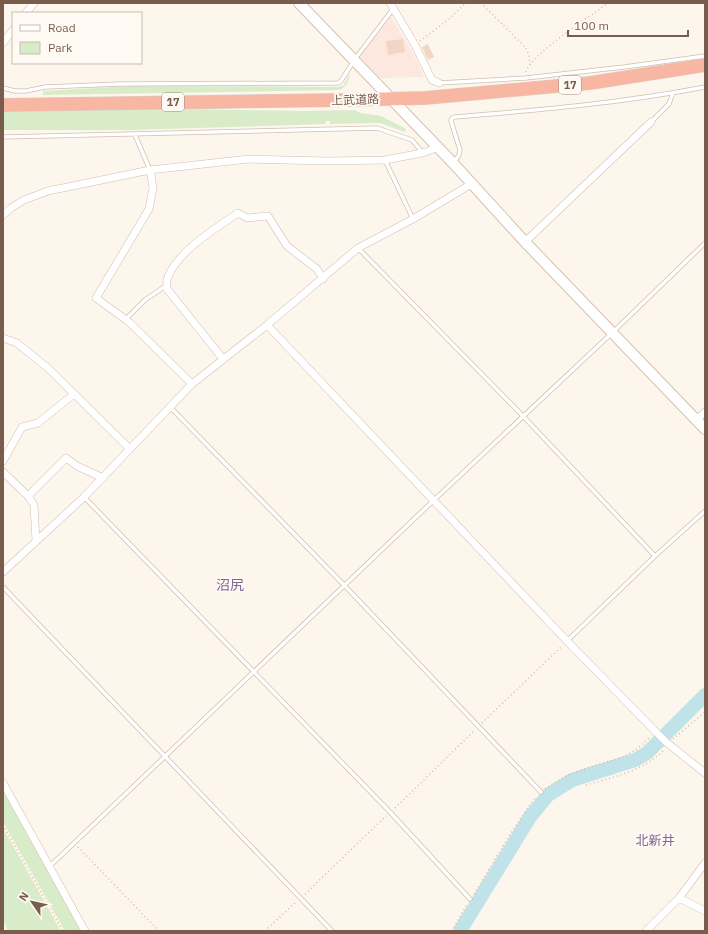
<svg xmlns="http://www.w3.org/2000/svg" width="708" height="934" viewBox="0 0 708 934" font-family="'IBM Plex Sans','Noto Sans JP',sans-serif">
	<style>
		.commercial { fill: #fde8e0 }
		.green { fill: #d8ecc9 }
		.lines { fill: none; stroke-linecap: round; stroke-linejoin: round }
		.river { stroke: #bfe3e8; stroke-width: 14 }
		.building { fill: #f3d5c3 }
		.lane-casing { stroke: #d1beb0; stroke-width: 5 }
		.street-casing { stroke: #d1beb0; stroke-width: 8 }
		.secondary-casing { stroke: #d6c0b0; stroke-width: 12 }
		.highway-casing { stroke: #dad1cd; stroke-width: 14 }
		.path { stroke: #d9b8a5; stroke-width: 1.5; stroke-dasharray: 1 3; stroke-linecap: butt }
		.lane { stroke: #fff; stroke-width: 3.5 }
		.street { stroke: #fff; stroke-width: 7 }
		.secondary { stroke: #fff; stroke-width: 10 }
		.highway { stroke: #f7b7a3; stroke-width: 13 }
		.labels { text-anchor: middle; stroke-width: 4; stroke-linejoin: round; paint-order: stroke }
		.shield { fill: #fffaf3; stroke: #a28b7f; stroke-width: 1 }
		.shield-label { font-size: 11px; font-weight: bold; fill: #7a5c4d }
		.street-label { font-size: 12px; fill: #7a5c4d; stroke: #fffaf3 }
		.neighbourhood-label { font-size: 13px; fill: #846695; stroke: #fffaf3 }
		.quarter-label { font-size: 14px; fill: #846695; stroke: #fffaf3 }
	</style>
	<rect width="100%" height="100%" fill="#fdf6ec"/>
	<!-- commercial -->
	<path class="commercial" d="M390 15 412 51 424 76 422 77 380 78 359 56Z"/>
	<!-- green -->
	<path class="green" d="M350 73C349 81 346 88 338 90L43 95V91L129 86 338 87 343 86Z
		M181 109 305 111 355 110 360 113 381 116 406 129 405 132 380 123 330 124V121H326L325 124 132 130H3V111Z
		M3 789 81 931H65L3 822Z
		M3 828 61 931H8L3 920Z"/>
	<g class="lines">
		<!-- river -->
		<path class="river" d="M460 931 530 817 548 795 572 780 635 760 647 753 705 695"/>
	</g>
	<!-- building -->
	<path class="building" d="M403 39 405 52 388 55 386 41Z
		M428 44 434 57 428 60 422 47Z"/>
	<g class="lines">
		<defs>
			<path id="lane" d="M439 83 526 78 624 67 705 56
				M3 88 15 91H26L45 87 119 84 338 83 341 81 355 59 393 9
				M651 122 669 104 673 93
				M135 135 150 170
				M3 137 377 128 412 140 422 152
				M385 160 413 219
				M454 162 459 155 460 150 451 121 452 118 455 117C539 110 622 103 705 87
				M358 248 523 416 655 556
				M126 319 145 300 167 285
				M170 407 344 585 541 792
				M84 497 390 812 470 899
				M3 587 332 931
				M567 641 655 556 705 511
				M50 866 434 500 613 332 705 243"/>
			<path id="street" d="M390 3 415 45 432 80 439 83
				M26 13 34 3
				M3 43 13 30
				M150 170 151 175 153 188 149 209 96 298 129 322 192 384
				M3 215 11 208 24 200 48 191 150 170 249 159 327 161 385 160 422 153 431 150 437 146
				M525 242 651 122
				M267 325 567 641 654 730 666 742 705 773
				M3 338 17 343 49 369 130 449
				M223 359 167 289C167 285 166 280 168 277 178 251 216 228 238 213L247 218 268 216 287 246 317 269 323 279
				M696 420 705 412
				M3 461 22 427 38 423 74 394
				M3 472 28 496 34 505 36 541
				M28 496 66 458 77 466 103 478
				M3 572 84 497 192 384 267 325 358 248 413 219 473 183
				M3 783 85 931
				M679 898 705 911
				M646 931 679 898 705 863"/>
			<path id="secondary" d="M299 3 453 163 525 242 705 429"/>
			<path id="highway" d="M3 105 343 100 425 98 590 83 705 65"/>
		</defs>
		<!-- lane casing -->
		<use href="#lane" class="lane-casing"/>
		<!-- street casing -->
		<use href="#street" class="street-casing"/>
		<!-- secondary casing -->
		<use href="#secondary" class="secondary-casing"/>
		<!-- highway casing -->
		<use href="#highway" class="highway-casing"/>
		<!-- path -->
		<path class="path" d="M481 3 526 48 529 55 530 65
			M420 41 449 19 466 3
			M526 72C530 55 592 15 608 3
			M482 723 561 647
			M673 739 705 712
			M586 785C614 777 643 771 664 750
			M545 789C557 780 570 774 584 769 613 759 627 761 650 737
			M395 808 475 730
			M3 825 63 931
			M78 847 159 931
			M305 894 386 816
			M474 894 509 836 536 796
			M265 931 296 902
			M452 931 467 904"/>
		<!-- lane -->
		<use href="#lane" class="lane"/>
		<!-- street -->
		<use href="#street" class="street"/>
		<!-- secondary -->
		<use href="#secondary" class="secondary"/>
		<!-- highway -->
		<use href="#highway" class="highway"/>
	</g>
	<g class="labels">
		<!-- shield labels -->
		<g class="shield">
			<rect x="559" y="76" width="22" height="18" rx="3"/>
			<rect x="162" y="93" width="22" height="18" rx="3"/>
		</g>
		<g class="shield-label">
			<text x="570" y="89">17</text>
			<text x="173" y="106">17</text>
		</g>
		<!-- street labels -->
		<g class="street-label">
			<text transform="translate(355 100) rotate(-2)" y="4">上武道路</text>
		</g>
		<!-- neighbourhood labels -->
		<g class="neighbourhood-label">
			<text x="655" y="845">北新井</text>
		</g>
		<!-- quarter labels -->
		<g class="quarter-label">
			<text x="230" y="590">沼尻</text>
		</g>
	</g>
	<!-- border -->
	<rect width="708" height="934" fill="none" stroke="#7a5c4d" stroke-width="8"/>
	<!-- legend -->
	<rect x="12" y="12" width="130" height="52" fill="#fffaf3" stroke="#cabbb1"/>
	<rect x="20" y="25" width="20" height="6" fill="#ffffff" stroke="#cabbb1"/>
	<text x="48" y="32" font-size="12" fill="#7a5c4d">Road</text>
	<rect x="20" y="42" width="20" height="12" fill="#d8ecc9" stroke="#cabbb1"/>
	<text x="48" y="52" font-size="12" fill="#7a5c4d">Park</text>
	<!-- north arrow -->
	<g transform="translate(32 902) rotate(304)" stroke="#fffaf3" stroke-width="3" paint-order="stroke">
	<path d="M0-3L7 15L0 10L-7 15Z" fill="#7a5c4d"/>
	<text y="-6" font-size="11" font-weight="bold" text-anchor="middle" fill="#7a5c4d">N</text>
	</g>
	<!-- scale -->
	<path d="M568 30v6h120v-6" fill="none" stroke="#7a5c4d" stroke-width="2"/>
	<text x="574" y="30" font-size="12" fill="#7a5c4d" stroke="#fffaf3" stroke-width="3" paint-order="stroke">100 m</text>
</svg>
